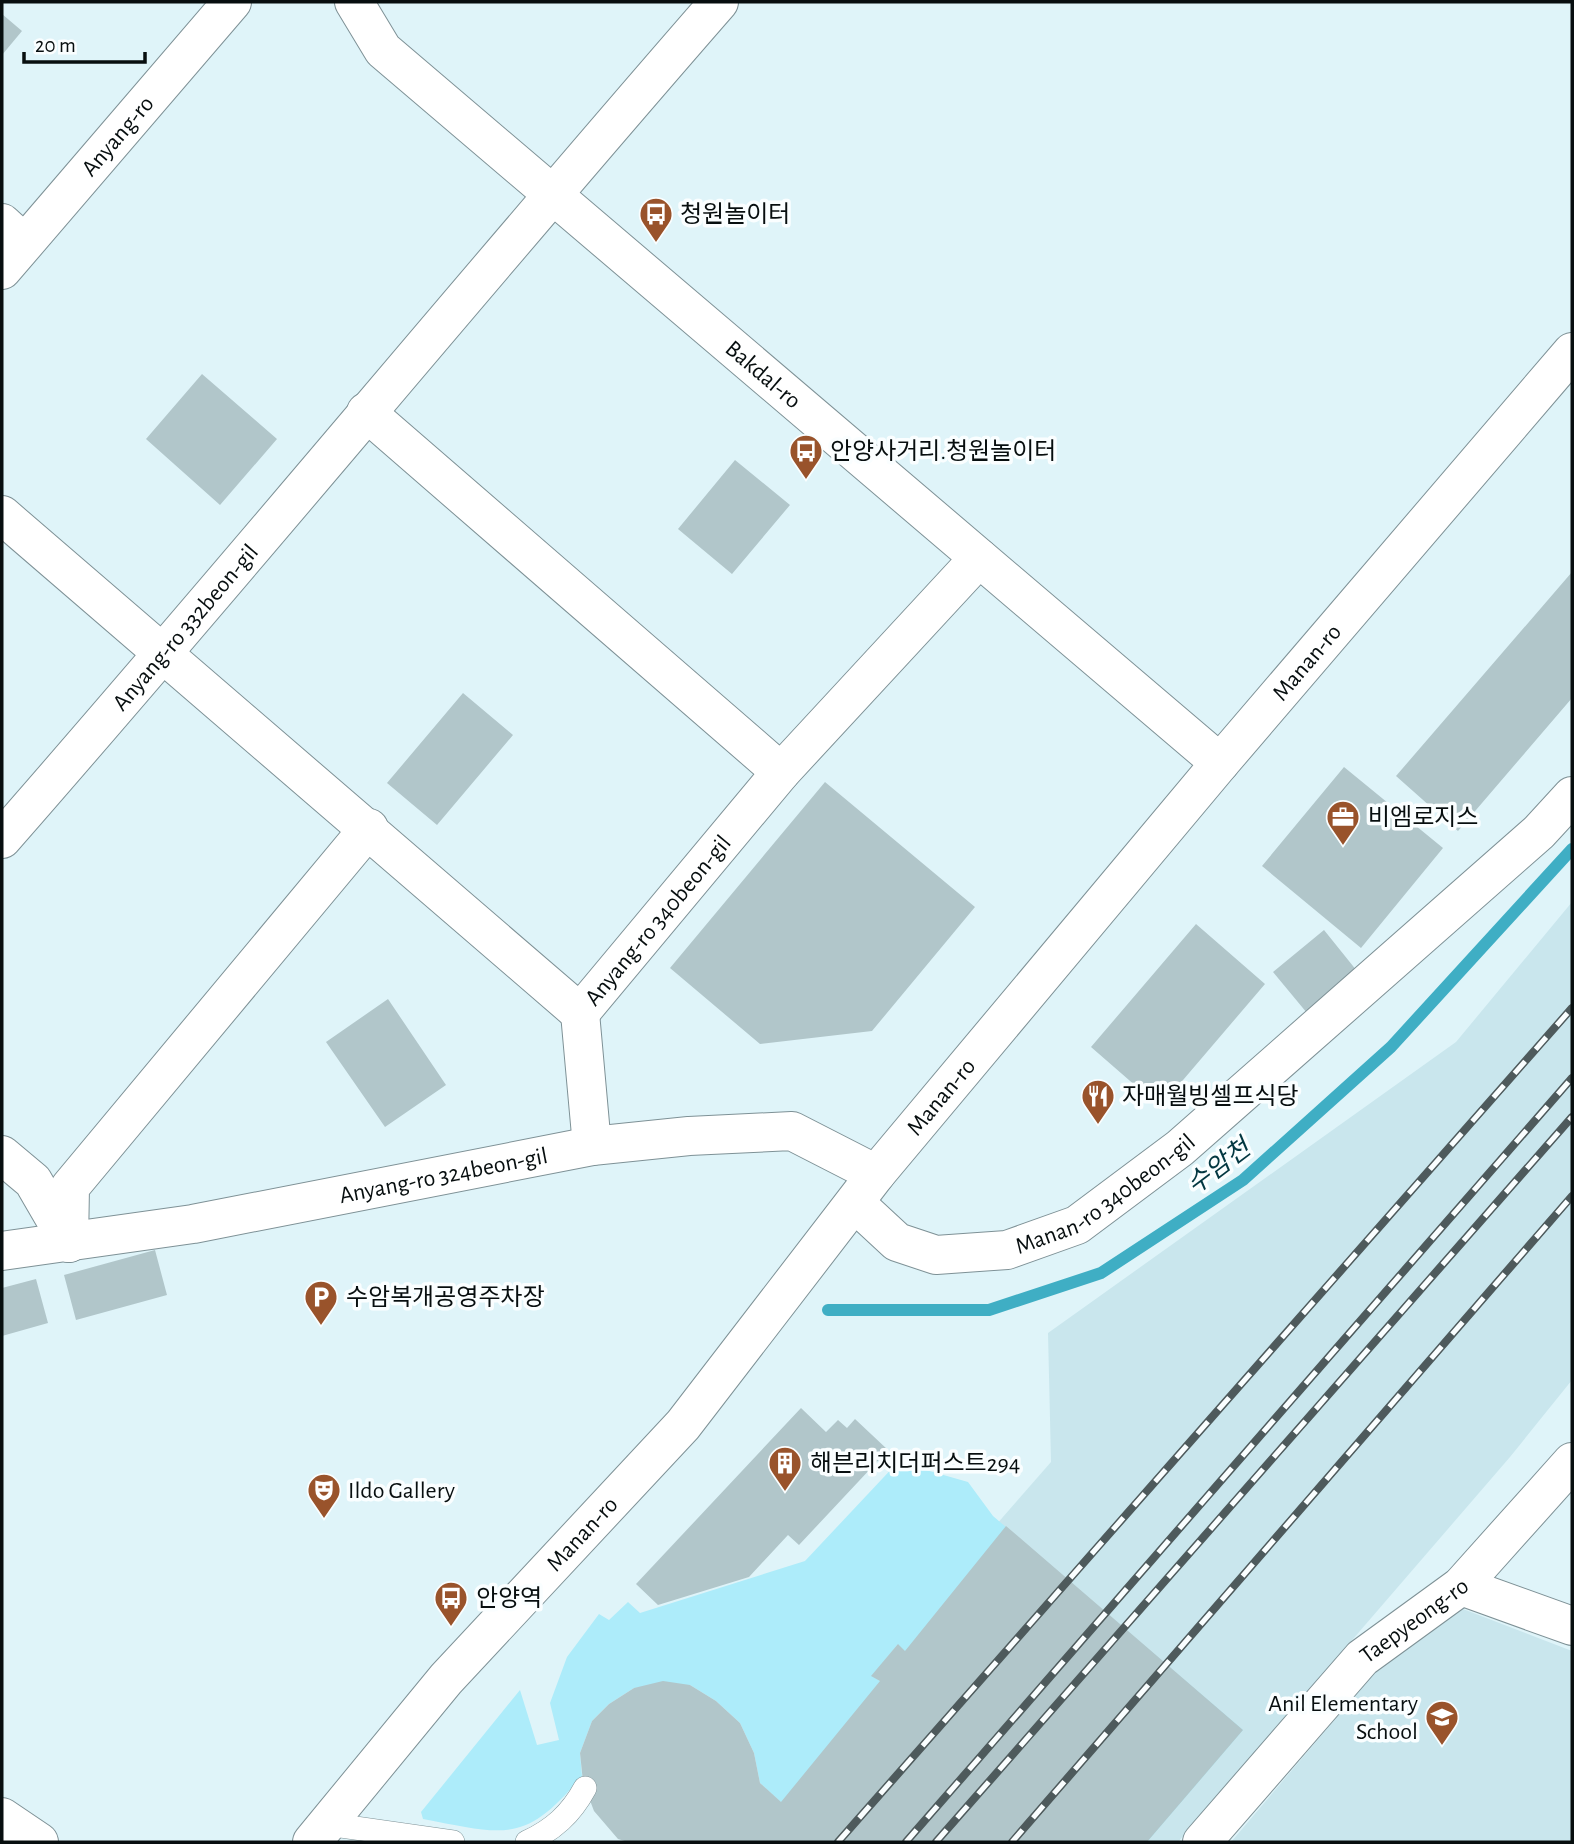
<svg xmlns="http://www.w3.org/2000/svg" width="1574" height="1844" viewBox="0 0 1574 1844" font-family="'Alegreya Sans','Noto Sans KR',sans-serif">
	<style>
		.built { fill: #c9e6ed }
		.green { fill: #adecfa; fill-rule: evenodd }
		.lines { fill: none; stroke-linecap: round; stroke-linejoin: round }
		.stream { stroke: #3faec4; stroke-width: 12 }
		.building { fill: #b1c6ca }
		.lane-casing { stroke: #7e9196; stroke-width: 24 }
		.street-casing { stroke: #7e9196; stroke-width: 40 }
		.secondary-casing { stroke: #7e9196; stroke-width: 40 }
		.lane { stroke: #fff; stroke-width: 23 }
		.street { stroke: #fff; stroke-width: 38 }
		.secondary { stroke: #fff; stroke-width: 38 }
		.rail-casing { stroke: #4e5a5c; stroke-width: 8 }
		.rail { stroke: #fafeff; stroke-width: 5; stroke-dasharray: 16; stroke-linecap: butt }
		.labels { text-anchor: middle; stroke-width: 7; stroke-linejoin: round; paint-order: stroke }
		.street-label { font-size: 24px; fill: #070e0f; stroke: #fafeff }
		.poi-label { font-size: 24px; fill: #070e0f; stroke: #fafeff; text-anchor: start }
		.water-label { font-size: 26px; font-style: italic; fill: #023741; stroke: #fafeff }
	</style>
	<rect width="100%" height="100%" fill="#dff4f9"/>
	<!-- built -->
	<path class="built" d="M1572 902V1380L1510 1457 1178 1842H719L1051 1462 1048 1333 1456 1042Z
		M1450 1604 1572 1651V1842H1231L1393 1651Z"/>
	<!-- green -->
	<path class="green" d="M898 1462 968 1482 993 1516 1243 1730 1147 1842H747L781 1802 760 1783 754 1753 740 1723 716 1701 690 1685 634 1688 609 1704 592 1721 580 1753 582 1776C525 1844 507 1835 423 1819L421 1812 520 1690 537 1745 559 1740 550 1703 567 1657 599 1614 609 1620 628 1602 640 1613 805 1561ZM897 1645 905 1651 880 1681 872 1676Z"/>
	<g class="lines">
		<!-- stream -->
		<path class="stream" d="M828 1310H989L1101 1273 1243 1180 1391 1047 1572 849"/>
	</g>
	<!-- building -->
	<path class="building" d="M2 14 22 31 2 55Z
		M202 374 277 439 220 505 146 439Z
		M735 460 790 505 732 574 678 529Z
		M1572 572V698L1458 831 1396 776Z
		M463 693 513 735 437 825 387 783Z
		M1344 767 1443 848 1361 948 1262 866Z
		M825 782 975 907 872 1031 760 1044 670 968Z
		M1196 924 1265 984 1160 1107 1091 1047Z
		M1324 930 1357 971 1307 1013 1273 972Z
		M388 999 446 1085 385 1127 326 1042Z
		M155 1250 167 1295 76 1320 64 1275Z
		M36 1279 48 1323 2 1336V1288Z
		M801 1408 826 1432 838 1420 847 1428 855 1419 888 1450 799 1545 788 1535 749 1577 658 1605 636 1584Z
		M1006 1526 1243 1730 1147 1842H628L618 1839 594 1811 583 1782 580 1753 592 1721 609 1704 634 1688 663 1681 690 1685 716 1701 740 1723 754 1753 760 1783 781 1802 880 1681 871 1676 898 1644 905 1651Z"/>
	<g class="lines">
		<defs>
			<path id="lane" d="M327 1824 453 1842
				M527 1842C553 1830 571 1814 585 1788"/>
			<g id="street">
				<path d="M2 223 24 243"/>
				<path d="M366 412 781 772"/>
				<path id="s1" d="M2 515 580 1013 781 772 979 558"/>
				<path id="s2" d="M2 839C244 563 477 279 719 2"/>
				<path d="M580 1013 592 1146"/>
				<path d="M2 1155 33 1181 69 1243"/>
				<path id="s3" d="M856 1204 897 1242 936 1255 1007 1250 1077 1225 1180 1148 1539 832 1572 796"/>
				<path d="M69 1243 70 1187 369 828"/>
				<path id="s4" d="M2 1251 193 1224 592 1146 689 1136 792 1131 876 1174"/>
				<path d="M1461 1586 1572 1626"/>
				<path d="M2 1817 39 1842"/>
				<path id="s5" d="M1202 1842 1362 1658 1461 1586 1572 1462"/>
			</g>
			<g id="secondary">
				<path id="s6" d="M354 2 383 50 1220 763"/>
				<path id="s7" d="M2 270 232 2"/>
				<path id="s8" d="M312 1842 446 1679 683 1425 876 1174 1220 763 1572 352"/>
			</g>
		</defs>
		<!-- lane casing -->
		<use href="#lane" class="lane-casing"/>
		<!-- street casing -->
		<use href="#street" class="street-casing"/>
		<!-- secondary casing -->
		<use href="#secondary" class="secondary-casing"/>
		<!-- lane -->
		<use href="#lane" class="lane"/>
		<!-- street -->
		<use href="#street" class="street"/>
		<!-- secondary -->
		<use href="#secondary" class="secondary"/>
		<defs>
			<path id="rail" d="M838 1842 1572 1008
				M906 1842 1572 1078
				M936 1842 1572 1117
				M1012 1842 1572 1196"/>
		</defs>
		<!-- rail casing -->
		<use href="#rail" class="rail-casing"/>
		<!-- rail -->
		<use href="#rail" class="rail"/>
	</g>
	<!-- icons -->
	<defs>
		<symbol id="bus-pin" viewBox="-11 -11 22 30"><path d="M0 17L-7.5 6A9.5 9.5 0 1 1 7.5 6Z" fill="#99532b" stroke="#fafeff"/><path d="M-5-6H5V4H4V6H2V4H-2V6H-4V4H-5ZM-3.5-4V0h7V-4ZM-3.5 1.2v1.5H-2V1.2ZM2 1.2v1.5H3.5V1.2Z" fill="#fff"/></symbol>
		<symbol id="office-pin" viewBox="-11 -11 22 30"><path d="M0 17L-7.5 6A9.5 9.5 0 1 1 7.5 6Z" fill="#99532b" stroke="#fafeff"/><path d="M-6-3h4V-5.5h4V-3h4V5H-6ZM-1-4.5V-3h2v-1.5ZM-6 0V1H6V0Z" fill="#fff"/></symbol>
		<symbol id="restaurant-pin" viewBox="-11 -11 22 30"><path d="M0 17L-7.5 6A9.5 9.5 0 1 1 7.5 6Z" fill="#99532b" stroke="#fafeff"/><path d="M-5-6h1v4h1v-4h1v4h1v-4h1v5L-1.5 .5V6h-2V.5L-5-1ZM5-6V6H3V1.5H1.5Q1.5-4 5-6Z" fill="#fff"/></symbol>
		<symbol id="parking-pin" viewBox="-11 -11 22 30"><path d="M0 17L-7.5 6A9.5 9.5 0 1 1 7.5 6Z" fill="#99532b" stroke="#fafeff"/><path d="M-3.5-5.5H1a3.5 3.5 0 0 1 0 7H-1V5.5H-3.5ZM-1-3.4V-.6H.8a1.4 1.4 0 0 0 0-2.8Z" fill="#fff"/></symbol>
		<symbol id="building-pin" viewBox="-11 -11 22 30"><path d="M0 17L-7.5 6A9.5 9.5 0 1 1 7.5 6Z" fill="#99532b" stroke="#fafeff"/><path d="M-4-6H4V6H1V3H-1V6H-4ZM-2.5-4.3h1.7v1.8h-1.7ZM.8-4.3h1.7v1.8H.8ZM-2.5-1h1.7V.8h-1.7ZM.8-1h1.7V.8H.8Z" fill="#fff"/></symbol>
		<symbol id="theatre-pin" viewBox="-11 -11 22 30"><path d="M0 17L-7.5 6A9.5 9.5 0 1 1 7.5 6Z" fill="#99532b" stroke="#fafeff"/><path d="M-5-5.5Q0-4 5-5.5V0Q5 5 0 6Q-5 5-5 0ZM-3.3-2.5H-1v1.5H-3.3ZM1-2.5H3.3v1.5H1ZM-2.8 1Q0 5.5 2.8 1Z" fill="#fff"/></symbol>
		<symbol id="school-pin" viewBox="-11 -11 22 30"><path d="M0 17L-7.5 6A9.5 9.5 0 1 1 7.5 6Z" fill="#99532b" stroke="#fafeff"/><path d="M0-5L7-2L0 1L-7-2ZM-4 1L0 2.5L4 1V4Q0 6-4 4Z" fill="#fff"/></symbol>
	</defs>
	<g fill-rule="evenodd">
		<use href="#bus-pin" x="637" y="195" width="38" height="52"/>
		<use href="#bus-pin" x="787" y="432" width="38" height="52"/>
		<use href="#office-pin" x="1324" y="798" width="38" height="52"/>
		<use href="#restaurant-pin" x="1079" y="1077" width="38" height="52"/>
		<use href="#parking-pin" x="302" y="1278" width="38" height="52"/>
		<use href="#building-pin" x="766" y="1444" width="38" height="52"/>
		<use href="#theatre-pin" x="305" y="1471" width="38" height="52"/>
		<use href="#bus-pin" x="432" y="1579" width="38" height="52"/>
		<use href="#school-pin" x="1423" y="1698" width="38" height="52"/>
	</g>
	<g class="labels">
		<!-- street labels -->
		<g class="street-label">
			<text dy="8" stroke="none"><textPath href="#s7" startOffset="177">Anyang-ro</textPath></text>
			<text dy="8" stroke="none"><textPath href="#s6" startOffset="556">Bakdal-ro</textPath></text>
			<text dy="8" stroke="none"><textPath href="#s2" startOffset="280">Anyang-ro 332beon-gil</textPath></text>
			<text dy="8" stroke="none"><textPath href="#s8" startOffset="1544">Manan-ro</textPath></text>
			<text dy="8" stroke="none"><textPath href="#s1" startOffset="884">Anyang-ro 340beon-gil</textPath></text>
			<text dy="8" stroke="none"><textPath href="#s8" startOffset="976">Manan-ro</textPath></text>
			<text dy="8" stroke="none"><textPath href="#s4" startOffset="448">Anyang-ro 324beon-gil</textPath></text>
			<text dy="8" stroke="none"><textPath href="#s3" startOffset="282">Manan-ro 340beon-gil</textPath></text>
			<text dy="8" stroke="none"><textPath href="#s8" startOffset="410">Manan-ro</textPath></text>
			<text dy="8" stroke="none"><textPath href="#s5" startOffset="308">Taepyeong-ro</textPath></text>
		</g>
		<!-- poi labels -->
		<g class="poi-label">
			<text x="680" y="222">청원놀이터</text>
			<text x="830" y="459">안양사거리.청원놀이터</text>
			<text x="1368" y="825">비엠로지스</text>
			<text x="1122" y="1104">자매월빙셀프식당</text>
			<text x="346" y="1305">수암복개공영주차장</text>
			<text x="810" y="1471">해븐리치더퍼스트294</text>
			<text x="348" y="1498">Ildo Gallery</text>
			<text x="476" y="1606">안양역</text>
			<text x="1418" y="1711" text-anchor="end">Anil Elementary<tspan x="1418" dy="28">School</tspan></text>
		</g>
		<!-- water labels -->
		<g class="water-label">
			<text transform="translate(1218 1166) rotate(-37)" y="9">수암천</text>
		</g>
	</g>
	<!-- border -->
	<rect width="1574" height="1844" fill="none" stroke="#070e0f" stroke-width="7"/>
	<!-- scale -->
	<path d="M24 52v10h121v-10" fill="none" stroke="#070e0f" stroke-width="3.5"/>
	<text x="35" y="52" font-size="21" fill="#070e0f" stroke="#fafeff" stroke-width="5" paint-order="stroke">20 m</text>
</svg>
